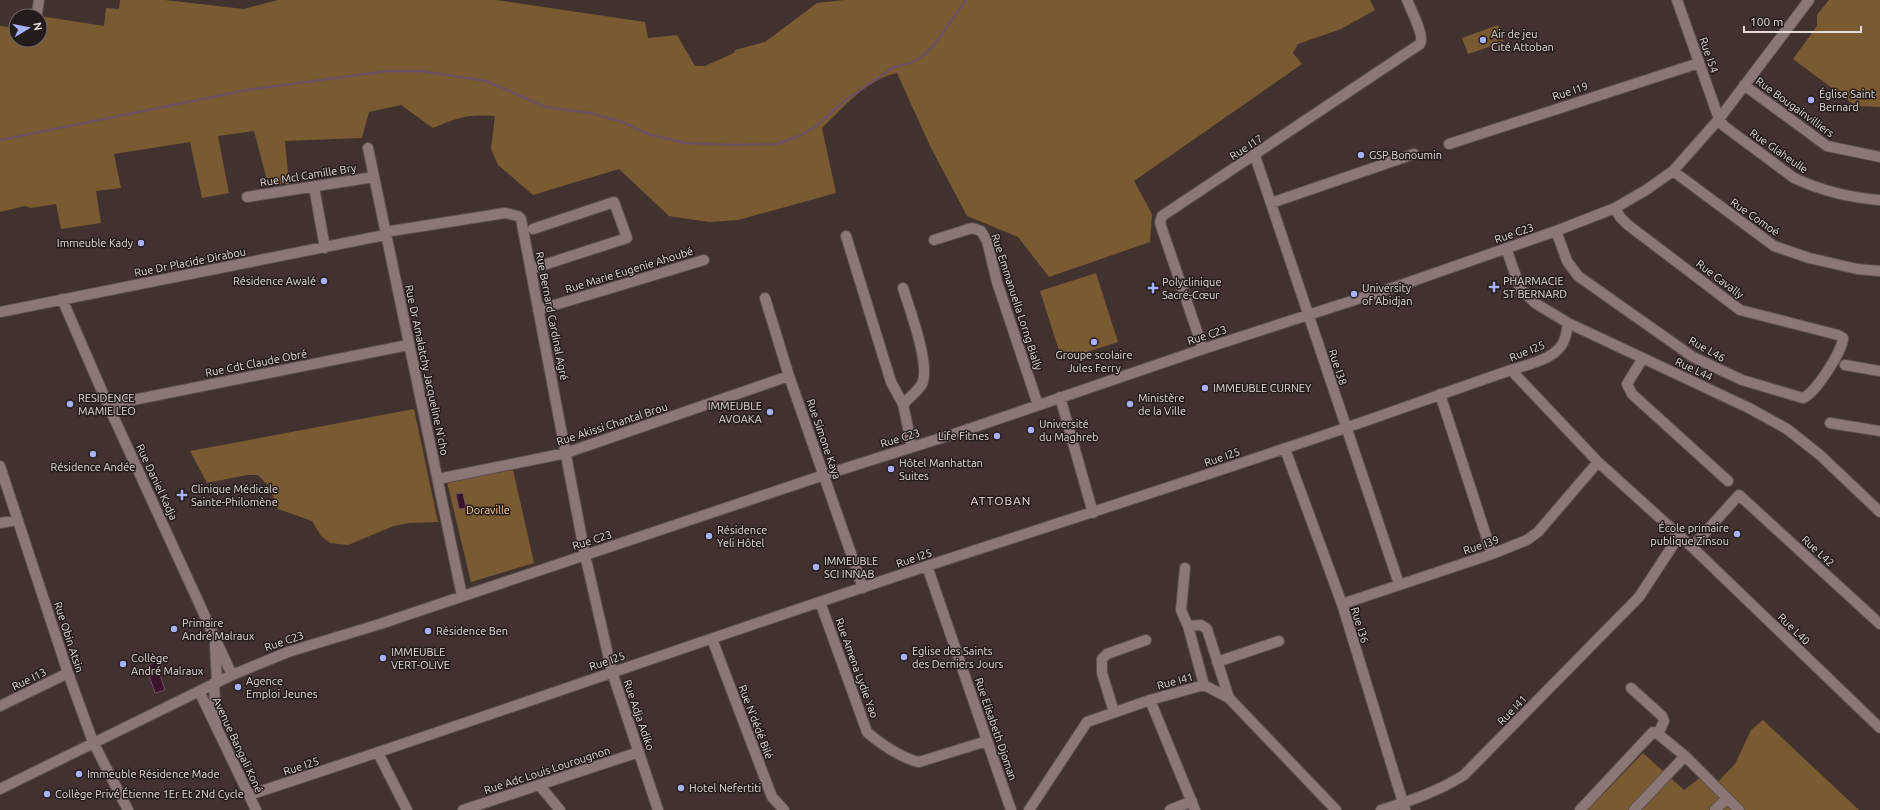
<svg xmlns="http://www.w3.org/2000/svg" width="1880" height="810" viewBox="0 0 1880 810" font-family="Ubuntu,sans-serif">
	<style>
		.green { fill: #7a5a31 }
		.water { fill: #3c142d; stroke: #6f5061 }
		.lines { fill: none; stroke-linecap: round; stroke-linejoin: round }
		.stream { stroke: #6f5061; stroke-width: 2.5 }
		.minor-casing { stroke: #5d4f4d; stroke-width: 12 }
		.minor { stroke: #8b7876; stroke-width: 10 }
		.poi-dot { fill: #a9b0fc; stroke: #231c1a; stroke-width: 1.5 }
		.labels { text-anchor: middle; stroke-width: 3; stroke-linejoin: round; paint-order: stroke }
		.poi-label { font-size: 11px; fill: #e5dbd9; stroke: #231c1a; text-anchor: start }
		.street-label { font-size: 11px; fill: #e5dbd9; stroke: #231c1a }
		.park-label { font-size: 11px; fill: #ffd4a1; stroke: #231c1a }
		.neighbourhood-label { font-size: 12px; letter-spacing: 1px; fill: #f3dedb; stroke: #231c1a }
	</style>
	<rect width="100%" height="100%" fill="#41322f"/>
	<!-- green -->
	<path class="green" d="M120 0H165L244 9 278 0H496L645 22 648 38 677 35 695 66H705L734 53 735 50 765 42 817 3 844 0H1370L1375 10 1341 29 1298 44 1293 53 1302 64 1134 181 1152 214 1150 242 1049 277 1018 237 967 216 930 146 897 73C867 79 844 107 822 128L836 193 738 220 709 222 669 216 619 169 533 195 498 165 491 149 495 116C466 114 460 117 433 128L401 105 369 112 362 138 285 141 289 184H268L254 131 218 136 229 193 202 198 190 142 114 154 121 188 96 191 101 223 61 229 56 204 31 208 25 206 0 212V26L16 28V40H40V16L104 26 106 8 119 9Z
		M1829 0H1880V107L1856 106 1793 59 1817 26V15Z
		M1498 25 1504 42 1468 54 1462 38Z
		M1096 273 1118 342 1062 360 1040 291Z
		M414 409 438 522 409 523 394 526 348 545 330 543 321 536 312 521 278 509 269 486 258 475H247L207 483 190 451Z
		M513 470 534 563 471 582 447 482Z
		M1763 720 1859 810H1588L1643 753 1684 790 1705 774 1714 786 1735 764 1751 730Z"/>
	<!-- water -->
	<path class="water" d="M463 493 466 508 459 509 456 494Z
		M156 662 165 690 155 693 146 666Z"/>
	<g class="lines">
		<!-- stream -->
		<path class="stream" d="M0 140 247 90 387 71H421L486 81 546 107 590 113 622 122 648 134 685 143 735 145 778 144 801 135 816 126 847 99 892 68 910 63 924 55 935 44 966 0"/>
		<defs>
			<path id="minor" d="M1677 0 1719 119 1724 126 1794 178C1820 190 1852 198 1880 200
				M37 13 39 0
				M1744 85 1827 146 1880 157
				M1449 144 1699 63
				M368 148 462 596
				M1255 156 1399 584
				M1673 171 1774 246 1809 258 1857 269 1880 271
				M314 187 325 248
				M247 197 374 177
				M1271 203 1414 154
				M1556 231 1567 261 1578 276 1693 357 1742 380 1803 398C1815 394 1843 350 1843 338L1838 335 1740 310 1628 225 1620 217 1615 208
				M385 232 505 213 518 216 521 219 585 555 612 672 658 810
				M846 236 891 382 903 404 912 447
				M934 240 972 228 981 231 987 241 997 282 1038 405
				M1506 248 1520 288 1535 303 1568 323 1749 408 1787 429 1820 455 1880 512
				M531 269 627 238 614 202 533 229
				M765 298 789 376 863 588
				M62 299 108 405 232 675
				M538 310 704 260
				M0 312 385 235
				M1203 349 1161 226 1160 222 1162 216 1420 44C1425 36 1411 10 1407 0
				M1643 358 1627 384 1632 394 1728 481
				M1845 365 1880 371
				M1511 370 1598 462 1692 547 1880 728
				M1440 394 1492 554
				M1060 397 1093 513
				M903 404C909 398 917 392 922 384 931 365 909 308 903 288
				M108 405 408 345
				M1830 423 1880 431
				M1285 449 1342 604 1405 809
				M0 466 68 673 93 742 128 810
				M438 479 566 453 789 376
				M0 523 18 520
				M1692 547 1739 495 1880 624
				M927 566 1011 810
				M1185 568 1181 610 1188 626 1204 685
				M820 602 867 732C879 743 903 759 919 762L987 741
				M1342 604 1492 554 1527 540 1538 532 1598 462
				M1188 626 1201 625 1207 629 1229 698
				M712 639 772 797 784 810
				M215 644 217 682
				M1217 662 1279 641
				M214 683 216 723
				M1631 688 1662 716 1664 721 1658 734
				M199 691 256 810
				M1150 700 1195 810
				M0 706 68 673
				M1114 712 1102 673V659L1107 654 1146 640
				M378 753 407 810
				M540 786 560 810
				M0 789 232 675 288 652 380 624 824 475 957 433 1203 349 1401 285 1556 231 1615 208 1646 190 1673 171 1719 119 1809 0
				M249 795C476 721 700 641 927 566 1046 527 1165 489 1283 449 1360 424 1435 396 1511 370 1529 364 1559 359 1565 338 1567 333 1567 328 1568 323
				M1727 798 1739 810
				M463 810 639 752
				M1029 810 1087 722 1150 700 1204 685 1229 698 1336 810
				M1170 810 1192 801
				M1381 810C1410 801 1439 791 1464 775L1639 597 1679 536
				M1580 810 1653 732 1658 734 1685 756 1727 798 1715 810
				M1634 810 1685 756"/>
		</defs>
		<!-- minor casing -->
		<use href="#minor" class="minor-casing"/>
		<!-- minor -->
		<use href="#minor" class="minor"/>
	</g>
	<!-- markers -->
	<g class="poi-dot">
		<circle cx="1483" cy="40" r="4"/>
		<circle cx="1811" cy="100" r="4"/>
		<circle cx="1361" cy="155" r="4"/>
		<circle cx="141" cy="243" r="4"/>
		<circle cx="324" cy="281" r="4"/>
		<path d="M1492 281h4v4h4v4h-4v4h-4v-4h-4v-4h4z"/>
		<path d="M1151 282h4v4h4v4h-4v4h-4v-4h-4v-4h4z"/>
		<circle cx="1354" cy="294" r="4"/>
		<circle cx="1094" cy="342" r="4"/>
		<circle cx="1205" cy="388" r="4"/>
		<circle cx="70" cy="404" r="4"/>
		<circle cx="1130" cy="404" r="4"/>
		<circle cx="770" cy="412" r="4"/>
		<circle cx="1031" cy="430" r="4"/>
		<circle cx="997" cy="436" r="4"/>
		<circle cx="93" cy="454" r="4"/>
		<circle cx="891" cy="469" r="4"/>
		<path d="M180 489h4v4h4v4h-4v4h-4v-4h-4v-4h4z"/>
		<circle cx="1737" cy="534" r="4"/>
		<circle cx="709" cy="536" r="4"/>
		<circle cx="816" cy="567" r="4"/>
		<circle cx="174" cy="629" r="4"/>
		<circle cx="428" cy="631" r="4"/>
		<circle cx="904" cy="657" r="4"/>
		<circle cx="383" cy="658" r="4"/>
		<circle cx="123" cy="664" r="4"/>
		<circle cx="238" cy="687" r="4"/>
		<circle cx="79" cy="774" r="4"/>
		<circle cx="681" cy="788" r="4"/>
		<circle cx="47" cy="794" r="4"/>
	</g>
	<g class="labels">
		<!-- poi labels -->
		<g class="poi-label">
			<text x="1491" y="38">Air de jeu<tspan x="1491" dy="13">Cité Attoban</tspan></text>
			<text x="1819" y="98">Église Saint<tspan x="1819" dy="13">Bernard</tspan></text>
			<text x="1369" y="159">GSP Bonoumin</text>
			<text x="133" y="247" text-anchor="end">Immeuble Kady</text>
			<text x="316" y="285" text-anchor="end">Résidence Awalé</text>
			<text x="1503" y="285">PHARMACIE<tspan x="1503" dy="13">ST BERNARD</tspan></text>
			<text x="1162" y="286">Polyclinique<tspan x="1162" dy="13">Sacré-Cœur</tspan></text>
			<text x="1362" y="292">University<tspan x="1362" dy="13">of Abidjan</tspan></text>
			<text x="1094" y="359" text-anchor="middle">Groupe scolaire<tspan x="1094" dy="13">Jules Ferry</tspan></text>
			<text x="1213" y="392">IMMEUBLE CURNEY</text>
			<text x="78" y="402">RESIDENCE<tspan x="78" dy="13">MAMIE LEO</tspan></text>
			<text x="1138" y="402">Ministère<tspan x="1138" dy="13">de la Ville</tspan></text>
			<text x="762" y="410" text-anchor="end">IMMEUBLE<tspan x="762" dy="13">AVOAKA</tspan></text>
			<text x="1039" y="428">Université<tspan x="1039" dy="13">du Maghreb</tspan></text>
			<text x="989" y="440" text-anchor="end">Life Fitnes</text>
			<text x="899" y="467">Hôtel Manhattan<tspan x="899" dy="13">Suites</tspan></text>
			<text x="93" y="471" text-anchor="middle">Résidence Andée</text>
			<text x="191" y="493">Clinique Médicale<tspan x="191" dy="13">Sainte-Philomène</tspan></text>
			<text x="1729" y="532" text-anchor="end">École primaire<tspan x="1729" dy="13">publique Zinsou</tspan></text>
			<text x="717" y="534">Résidence<tspan x="717" dy="13">Yeli Hôtel</tspan></text>
			<text x="824" y="565">IMMEUBLE<tspan x="824" dy="13">SCI INNAB</tspan></text>
			<text x="182" y="627">Primaire<tspan x="182" dy="13">André Malraux</tspan></text>
			<text x="436" y="635">Résidence Ben</text>
			<text x="912" y="655">Eglise des Saints<tspan x="912" dy="13">des Derniers Jours</tspan></text>
			<text x="391" y="656">IMMEUBLE<tspan x="391" dy="13">VERT-OLIVE</tspan></text>
			<text x="131" y="662">Collège<tspan x="131" dy="13">André Malraux</tspan></text>
			<text x="246" y="685">Agence<tspan x="246" dy="13">Emploi Jeunes</tspan></text>
			<text x="87" y="778">Immeuble Résidence Made</text>
			<text x="689" y="792">Hotel Nefertiti</text>
			<text x="55" y="798">Collège Privé Étienne 1Er Et 2Nd Cycle</text>
		</g>
		<!-- street labels -->
		<g class="street-label">
			<text transform="translate(1709 55) rotate(71)" y="4">Rue I54</text>
			<text transform="translate(1570 91) rotate(-18)" y="4">Rue I19</text>
			<text transform="translate(1795 107) rotate(36)" y="4">Rue Bougainvilliers</text>
			<text transform="translate(1246 147) rotate(-33)" y="4">Rue I17</text>
			<text transform="translate(1779 151) rotate(35)" y="4">Rue Glaheulle</text>
			<text transform="translate(308 175) rotate(-9)" y="4">Rue Mcl Camille Bry</text>
			<text transform="translate(1755 217) rotate(35)" y="4">Rue Comoé</text>
			<text transform="translate(1514 233) rotate(-19)" y="4">Rue C23</text>
			<text transform="translate(190 262) rotate(-11)" y="4">Rue Dr Placide Dirabou</text>
			<text transform="translate(629 270) rotate(-17)" y="4">Rue Marie Eugenie Ahoubé</text>
			<text transform="translate(1720 279) rotate(37)" y="4">Rue Cavally</text>
			<text transform="translate(1017 302) rotate(72)" y="4">Rue Emmanuella Lorng Bially</text>
			<text transform="translate(552 316) rotate(79)" y="4">Rue Bernard Cardinal Agré</text>
			<text transform="translate(1207 335) rotate(-18)" y="4">Rue C23</text>
			<text transform="translate(1707 349) rotate(29)" y="4">Rue L46</text>
			<text transform="translate(1527 351) rotate(-22)" y="4">Rue I25</text>
			<text transform="translate(256 363) rotate(-11)" y="4">Rue Cdt Claude Obré</text>
			<text transform="translate(1338 367) rotate(72)" y="4">Rue I38</text>
			<text transform="translate(1694 369) rotate(25)" y="4">Rue L44</text>
			<text transform="translate(427 370) rotate(78)" y="4">Rue Dr Amalatchy Jacqueline N'cho</text>
			<text transform="translate(612 424) rotate(-18)" y="4">Rue Akissi Chantal Brou</text>
			<text transform="translate(900 438) rotate(-17)" y="4">Rue C23</text>
			<text transform="translate(824 439) rotate(71)" y="4">Rue Simone Kaya</text>
			<text transform="translate(1222 457) rotate(-19)" y="4">Rue I25</text>
			<text transform="translate(157 482) rotate(65)" y="4">Rue Daniel Kadja</text>
			<text transform="translate(592 540) rotate(-18)" y="4">Rue C23</text>
			<text transform="translate(1481 545) rotate(-19)" y="4">Rue I39</text>
			<text transform="translate(1818 551) rotate(43)" y="4">Rue L42</text>
			<text transform="translate(914 558) rotate(-19)" y="4">Rue I25</text>
			<text transform="translate(1360 625) rotate(73)" y="4">Rue I36</text>
			<text transform="translate(1794 629) rotate(44)" y="4">Rue L40</text>
			<text transform="translate(69 637) rotate(72)" y="4">Rue Obin Atsin</text>
			<text transform="translate(284 641) rotate(-19)" y="4">Rue C23</text>
			<text transform="translate(607 661) rotate(-19)" y="4">Rue I25</text>
			<text transform="translate(857 668) rotate(70)" y="4">Rue Amena Lydie Yao</text>
			<text transform="translate(29 679) rotate(-26)" y="4">Rue I13</text>
			<text transform="translate(1175 681) rotate(-15)" y="4">Rue I41</text>
			<text transform="translate(1512 710) rotate(-46)" y="4">Rue I41</text>
			<text transform="translate(639 715) rotate(71)" y="4">Rue Adja Adiko</text>
			<text transform="translate(756 722) rotate(69)" y="4">Rue N'dédé Bilé</text>
			<text transform="translate(996 729) rotate(71)" y="4">Rue Elisabeth Djoman</text>
			<text transform="translate(238 745) rotate(65)" y="4">Avenue Bangali Koné</text>
			<text transform="translate(301 766) rotate(-18)" y="4">Rue I25</text>
			<text transform="translate(547 770) rotate(-18)" y="4">Rue Adc Louis Lourougnon</text>
		</g>
		<!-- park labels -->
		<g class="park-label">
			<text x="488" y="514">Doraville</text>
		</g>
		<!-- neighbourhood labels -->
		<g class="neighbourhood-label">
			<text x="1001" y="505">ATTOBAN</text>
		</g>
	</g>
	<!-- north arrow -->
	<g transform="translate(28 28) rotate(80)"><circle r="19" fill="#231c1a" stroke="#716866"/>
	<path d="M0-3L7 15L0 10L-7 15Z" fill="#a9b0fc"/>
	<text y="-6" font-size="11" font-weight="bold" text-anchor="middle" fill="#e5dbd9">N</text>
	</g>
	<!-- scale -->
	<path d="M1744 26v6h117v-6" fill="none" stroke="#e5dbd9" stroke-width="2"/>
	<text x="1750" y="26" font-size="12" fill="#e5dbd9" stroke="#231c1a" stroke-width="3" paint-order="stroke">100 m</text>
</svg>
